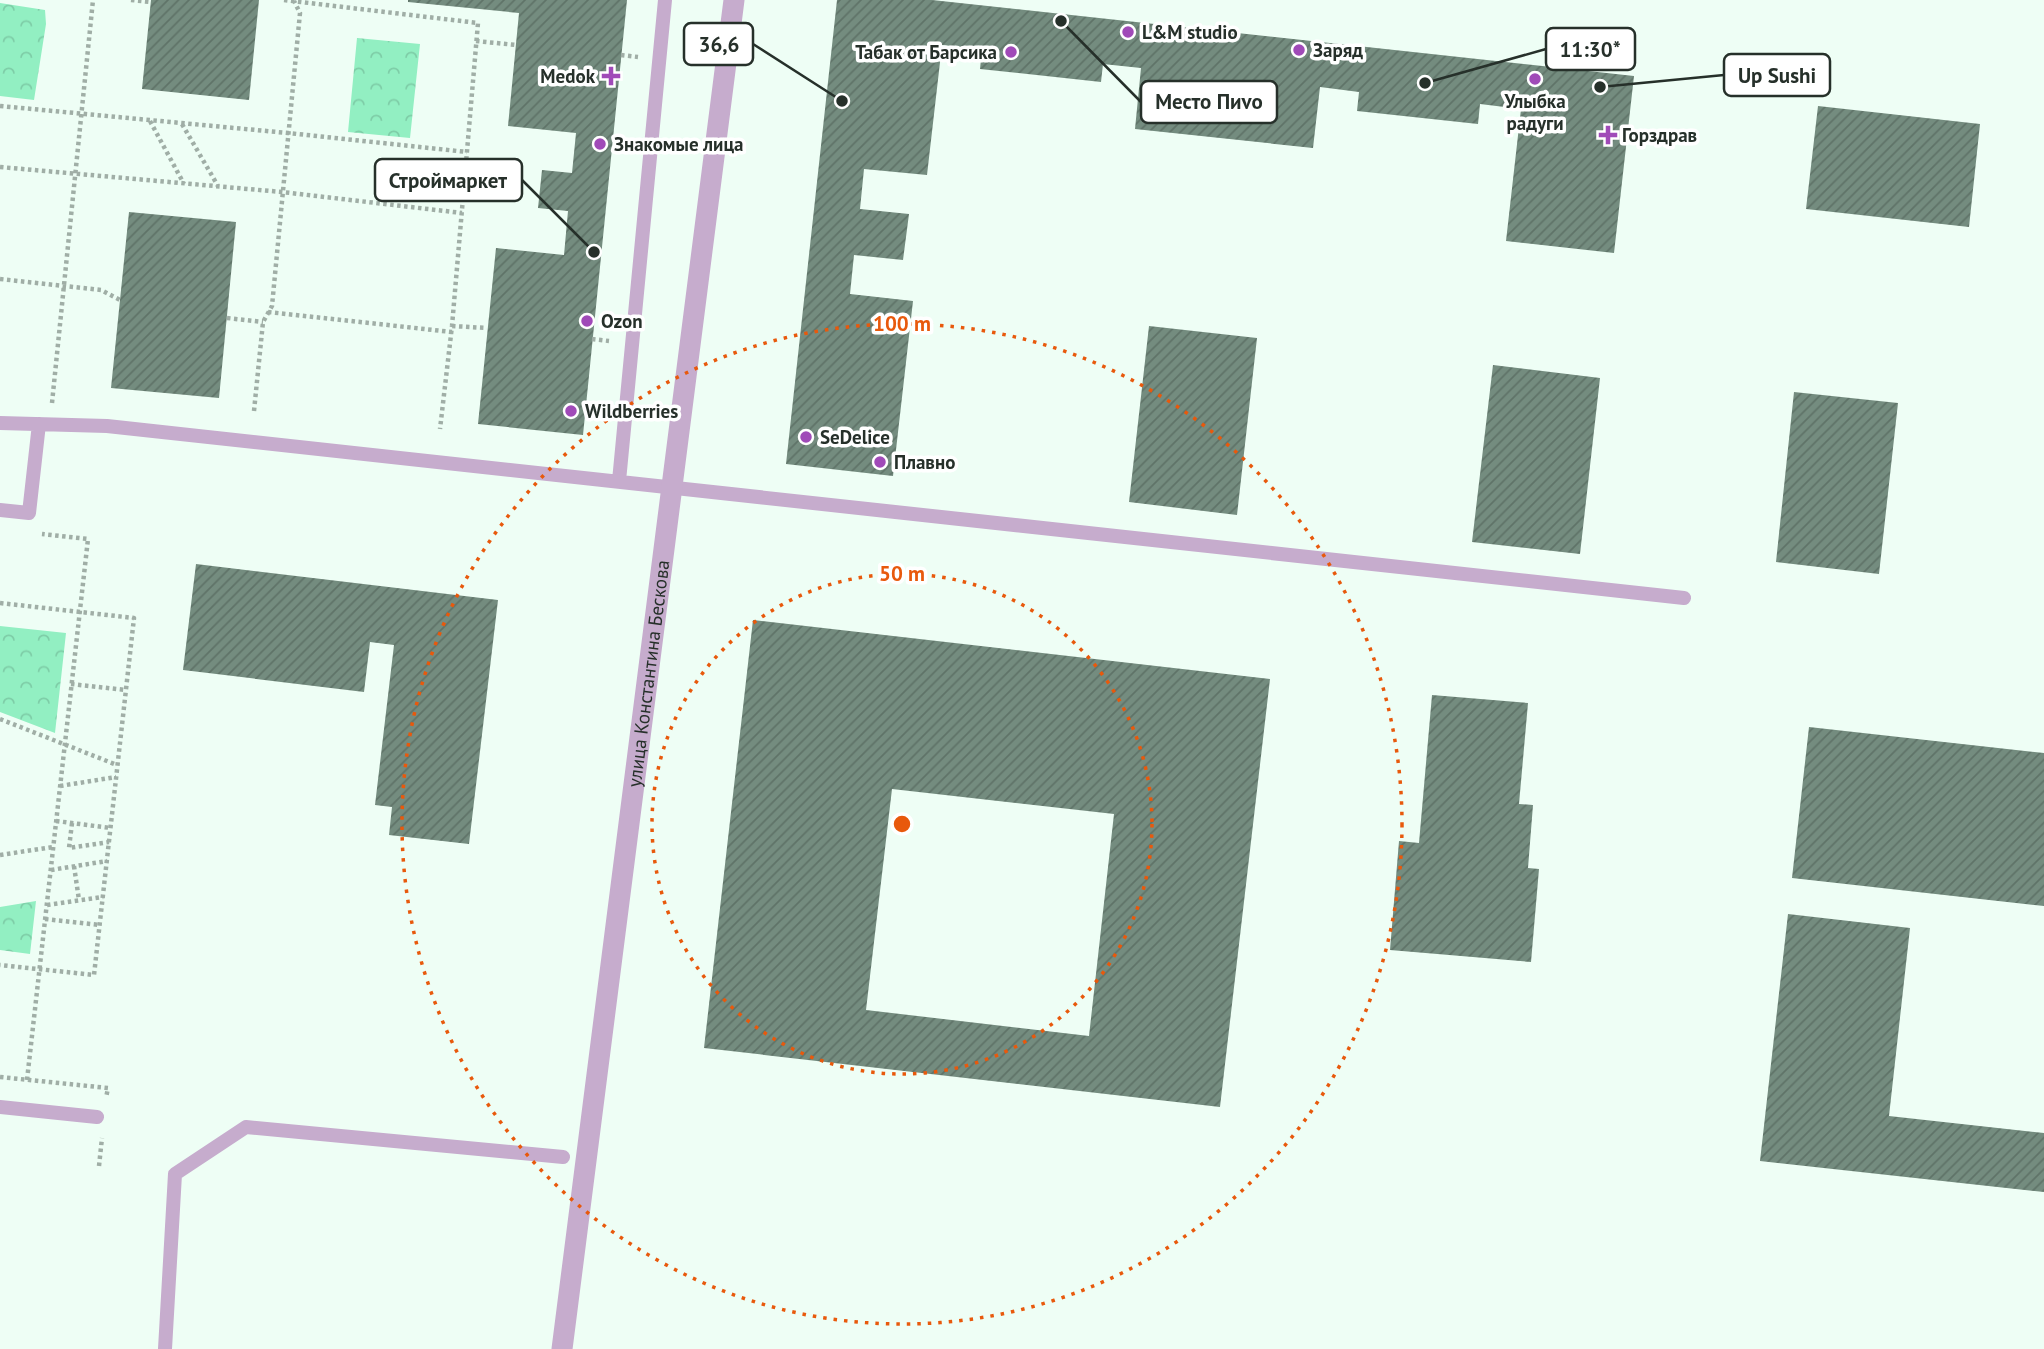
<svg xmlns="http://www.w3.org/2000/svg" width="2044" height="1349" viewBox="0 0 2044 1349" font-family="'PT Sans',sans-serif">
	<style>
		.park { fill: url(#park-crowns) }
		.building { fill: url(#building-hatch); fill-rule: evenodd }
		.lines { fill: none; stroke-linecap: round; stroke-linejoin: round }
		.path { stroke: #a0aea6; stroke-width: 4.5; stroke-dasharray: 3.5 3.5; stroke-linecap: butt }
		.lane { stroke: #c6accd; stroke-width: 14 }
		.street { stroke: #c6accd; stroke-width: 21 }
		.ring { fill: none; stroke: #e8590c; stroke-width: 3.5; stroke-dasharray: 3.5 7 }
		.poi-dot { fill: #a04ab8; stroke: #fff; stroke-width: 2.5 }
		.labels { text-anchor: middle; stroke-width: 7; stroke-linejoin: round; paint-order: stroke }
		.poi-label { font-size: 19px; font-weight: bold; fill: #26302a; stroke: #fff; text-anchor: start }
		.street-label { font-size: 19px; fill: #26302a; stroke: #fff }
		.centre { fill: #e8590c; stroke: #fff; stroke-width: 3.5 }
		.ring-label { font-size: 21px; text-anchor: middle; font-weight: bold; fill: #e8590c; stroke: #fff; stroke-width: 7; stroke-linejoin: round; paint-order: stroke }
		.leader { fill: none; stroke: #26302a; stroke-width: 2.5 }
		.callout-dot { fill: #26302a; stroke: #fff; stroke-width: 2.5 }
		.callout { fill: #fff; stroke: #26302a; stroke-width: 2.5 }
		.callout-label { font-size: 21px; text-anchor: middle; font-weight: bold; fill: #26302a }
	</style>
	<defs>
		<pattern id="park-crowns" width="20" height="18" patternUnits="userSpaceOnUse" patternTransform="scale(1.75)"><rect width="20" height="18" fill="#92efc2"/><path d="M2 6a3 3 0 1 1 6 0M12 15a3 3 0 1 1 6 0" fill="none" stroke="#7ecda7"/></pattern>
		<pattern id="building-hatch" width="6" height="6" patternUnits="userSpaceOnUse" patternTransform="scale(1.75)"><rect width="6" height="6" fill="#748c7f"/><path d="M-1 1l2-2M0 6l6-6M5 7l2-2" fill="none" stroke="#5f7368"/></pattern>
	</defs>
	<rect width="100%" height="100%" fill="#eefef5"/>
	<!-- park -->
	<path class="park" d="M0 3 45 10 46 24 34 100 0 96Z
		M357 38 420 44 410 138 348 132Z
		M0 626 66 633 55 733 0 712Z
		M36 901 30 954 0 950V907Z"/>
	<!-- building -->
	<path class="building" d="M151 0H259L249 100 142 89Z
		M408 0H627L583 435 478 424 496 248 564 255 568 211 538 208 542 170 572 173 576 133 508 126 519 13 408 2Z
		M837 0H932L1634 76 1614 253 1506 241 1521 109 1480 104 1478 124 1357 111 1359 92 1320 87 1313 148 1135 129 1141 68 1103 64 1101 82 980 69 982 49 942 45 927 175 864 169 860 209 909 214 903 260 854 255 850 294 913 301 893 476 786 464Z
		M1818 106 1980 124 1969 227 1806 209Z
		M129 212 236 222 219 398 111 388Z
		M1149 326 1257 338 1237 515 1129 502Z
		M1493 365 1600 378 1580 554 1472 542Z
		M1794 392 1898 403 1879 574 1776 562Z
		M196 564 498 600 469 844 389 835 392 807 375 805 394 645 370 642 364 692 183 670Z
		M753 620 1270 679 1220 1107 704 1048ZM892 789 1114 814 1089 1036 866 1010Z
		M1432 695 1528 703 1519 804 1533 805 1528 868 1539 869 1531 962 1390 950 1399 841 1419 843Z
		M1809 727 2044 753V906L1792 878Z
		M1788 914 1910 928 1889 1116 2044 1133V1192L1760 1161Z"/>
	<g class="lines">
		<!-- path -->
		<path class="path" d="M131 0 151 2
			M284 0 478 23 452 326 440 429
			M476 41 516 45
			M621 55 638 57
			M0 106 288 133 467 152
			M150 121 184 184
			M182 124 218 186
			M0 167 282 192 462 213
			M0 279 101 290 120 300
			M268 312 452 332
			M227 318 263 322
			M452 326 487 328
			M592 339 609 341
			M52 403 93 0
			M254 411 263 322 272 306 300 13 294 1
			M0 603 134 618 94 975 0 965
			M71 684 126 690
			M0 719 117 765
			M60 786 116 777
			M56 821 111 828
			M72 823 69 848 109 842
			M0 855 53 847
			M74 866 79 900
			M51 870 107 861
			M47 905 103 897
			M45 919 100 925
			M0 1077 108 1088 106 1098
			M27 1080 88 539 42 534
			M99 1166 102 1138"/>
		<!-- lane -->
		<path class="lane" d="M0 423 107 426 1684 598
			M619 481 665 0
			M0 510 29 513 39 424
			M0 1107 97 1117
			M165 1349 175 1174 246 1127 563 1157"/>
		<!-- street -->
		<path class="street" id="s1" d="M562 1349 734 0"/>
	</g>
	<!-- distance rings -->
	<g class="ring">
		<circle cx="902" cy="824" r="250"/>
		<circle cx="902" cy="824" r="500"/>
	</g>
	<!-- markers -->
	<g class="poi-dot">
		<circle cx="1128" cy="32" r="7"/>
		<circle cx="1299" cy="50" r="7"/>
		<circle cx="1011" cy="52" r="7"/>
		<path d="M607.5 65.5h7v7h7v7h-7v7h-7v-7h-7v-7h7z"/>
		<circle cx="1535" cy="79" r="7"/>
		<path d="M1604.5 124.5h7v7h7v7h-7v7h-7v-7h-7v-7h7z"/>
		<circle cx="600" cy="144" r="7"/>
		<circle cx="587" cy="321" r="7"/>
		<circle cx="571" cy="411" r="7"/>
		<circle cx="806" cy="437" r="7"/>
		<circle cx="880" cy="462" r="7"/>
	</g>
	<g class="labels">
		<!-- poi labels -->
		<g class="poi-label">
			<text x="1142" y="39">L&amp;M studio</text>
			<text x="1313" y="57">Заряд</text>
			<text x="997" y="59" text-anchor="end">Табак от Барсика</text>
			<text x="595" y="83" text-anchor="end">Medok</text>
			<text x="1535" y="108" text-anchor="middle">Улыбка<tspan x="1535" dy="22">радуги</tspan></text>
			<text x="1622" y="142">Горздрав</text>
			<text x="614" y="151">Знакомые лица</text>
			<text x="601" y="328">Ozon</text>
			<text x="585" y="418">Wildberries</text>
			<text x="820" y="444">SeDelice</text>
			<text x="894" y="469">Плавно</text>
		</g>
		<!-- street labels -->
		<g class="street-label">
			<text dy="7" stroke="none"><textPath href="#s1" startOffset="681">улица Константина Бескова</textPath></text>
		</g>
	</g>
	<circle cx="902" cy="824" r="10" class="centre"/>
	<g class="ring-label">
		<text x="902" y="331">100 m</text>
		<text x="902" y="581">50 m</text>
	</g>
	<!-- callouts -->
	<path class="leader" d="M842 101L753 44M1425 83L1546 49M1600 87L1724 75M1061 21L1141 102M594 252L522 180"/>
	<g class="callout-dot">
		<circle cx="842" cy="101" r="7"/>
		<circle cx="1425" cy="83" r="7"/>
		<circle cx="1600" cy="87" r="7"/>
		<circle cx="1061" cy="21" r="7"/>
		<circle cx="594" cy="252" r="7"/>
	</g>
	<g class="callout">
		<rect x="684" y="23" width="69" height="42" rx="7"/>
		<rect x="1546" y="28" width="89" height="42" rx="7"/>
		<rect x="1724" y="54" width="106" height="42" rx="7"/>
		<rect x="1141" y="81" width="136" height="42" rx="7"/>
		<rect x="375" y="159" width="147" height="42" rx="7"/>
	</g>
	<g class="callout-label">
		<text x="719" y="52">36,6</text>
		<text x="1590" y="57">11:30*</text>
		<text x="1777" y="83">Up Sushi</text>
		<text x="1209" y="109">Место Пиvо</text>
		<text x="448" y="188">Строймаркет</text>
	</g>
</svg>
